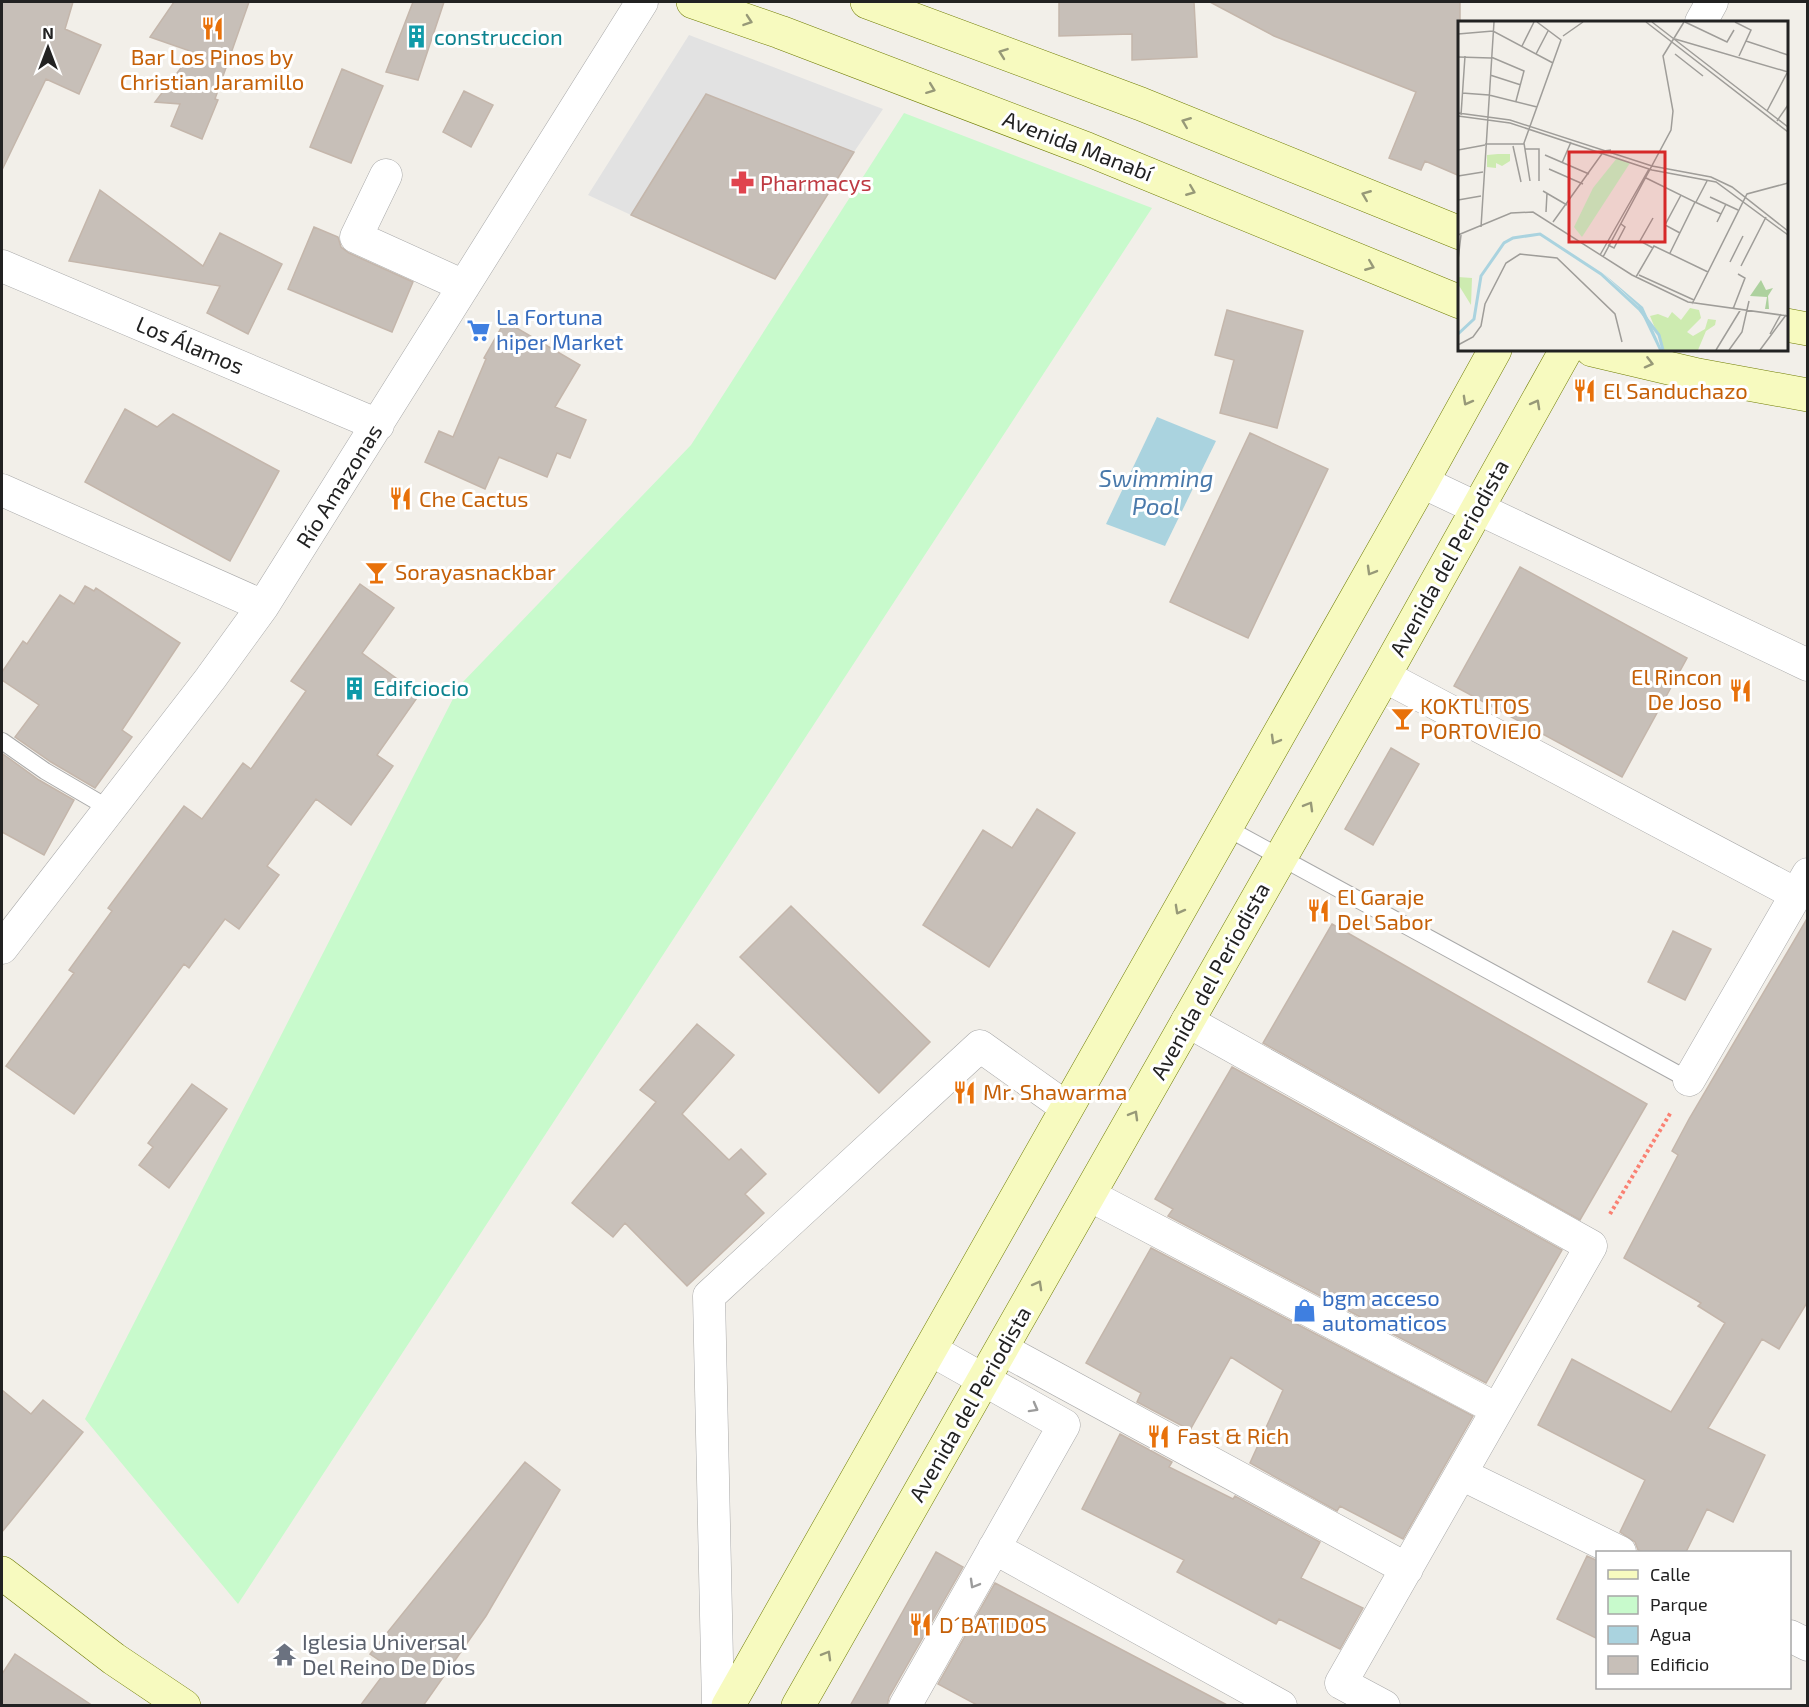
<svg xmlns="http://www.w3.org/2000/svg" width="1809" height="1707" viewBox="0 0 1809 1707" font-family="'Exo 2',sans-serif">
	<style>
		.park { fill: #c8facc }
		.parking { fill: #e2e2e2 }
		.water { fill: #aad3df }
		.building { fill: #c7bfb8; stroke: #c4b6ab; stroke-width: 1.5 }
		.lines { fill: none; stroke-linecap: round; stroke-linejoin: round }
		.lane-casing { stroke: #a9a9a9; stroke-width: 18 }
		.street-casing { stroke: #a9a9a9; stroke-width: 33 }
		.secondary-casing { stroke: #707d05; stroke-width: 34 }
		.path { stroke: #fa8072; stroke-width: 4; stroke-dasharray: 3 3; stroke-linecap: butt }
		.lane { stroke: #fff; stroke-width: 16 }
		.street { stroke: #fff; stroke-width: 32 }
		.secondary { stroke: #f7fabf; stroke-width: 33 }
		.oneway { stroke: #979978 }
		.oneway2 { stroke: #9c9c9c }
		.labels { text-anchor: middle; stroke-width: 6; stroke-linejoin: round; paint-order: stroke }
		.culture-label { font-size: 22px; fill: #0d838f; stroke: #fff; text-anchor: start }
		.food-label { font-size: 22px; fill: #c56008; stroke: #fff; text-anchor: start }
		.street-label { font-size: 22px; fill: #222; stroke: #fff }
		.health-label { font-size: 22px; fill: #be3a42; stroke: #fff; text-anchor: start }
		.shop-label { font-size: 22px; fill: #366cbe; stroke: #fff; text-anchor: start }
		.worship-label { font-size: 22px; fill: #5b616d; stroke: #fff; text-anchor: start }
		.water-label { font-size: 24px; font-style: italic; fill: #4a7aab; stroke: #fff }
		.inset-river { fill: none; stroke: #aad3df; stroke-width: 3 }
		.inset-road { fill: none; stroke: #9f9d99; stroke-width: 1.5 }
		.view { fill: #d62828; fill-opacity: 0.15; stroke: #d62828; stroke-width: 3 }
		.inset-edge { fill: none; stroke: #222; stroke-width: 3 }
	</style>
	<rect width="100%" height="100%" fill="#f2efe9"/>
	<!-- park -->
	<path class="park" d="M904 113 1152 208 238 1604 85 1419 460 685 691 445Z"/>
	<!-- parking -->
	<path class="parking" d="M689 35 883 109 854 152 706 94 631 215 588 195Z"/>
	<!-- water -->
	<path class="water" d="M1157 417 1216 441 1165 546 1106 524Z"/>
	<!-- building -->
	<path class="building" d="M2 2H73L65 29 101 45 79 94 46 79 2 170Z
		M174 2H249L215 99 218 100 202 139 171 126 180 104 155 102 193 52 150 37Z
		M413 2H444L418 80 386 72Z
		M1059 2H1194L1197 57 1132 60V34L1059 36Z
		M1210 2H1460V176L1425 161 1421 170 1389 158 1416 92 1274 36Z
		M342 69 383 86 351 163 310 147Z
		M464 91 493 105 471 147 443 132Z
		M706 94 854 152 775 279 631 215Z
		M100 190 203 266 220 233 282 264 248 334 207 313 220 286 69 261Z
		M314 227 338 237 341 247 349 253 413 282 392 332 288 289Z
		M1227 310 1303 331 1277 428 1220 413 1234 360 1215 355Z
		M505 321 580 365 555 407 586 420 570 458 557 453 547 477 499 457 485 489 425 462 439 431 453 437 486 359 484 358Z
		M125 409 157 427 173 414 279 471 230 561 85 482Z
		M1250 433 1328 469 1248 638 1170 602Z
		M1520 567 1687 658 1622 777 1454 686Z
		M360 584 394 608 362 653 419 695 377 755 393 766 351 825 316 799 267 866 279 875 239 929 225 919 189 968 184 964 74 1114 6 1066 74 973 69 970 112 911 108 908 184 806 202 819 243 763 251 769 306 691 291 681Z
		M85 586 94 591 96 588 180 643 122 730 132 737 95 788 51 762 15 737 39 705 2 680V672L23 641 27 644 60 595 74 604Z
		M1391 748 1419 764 1373 845 1345 829Z
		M3 754 39 780 74 800 44 855 2 832Z
		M1037 809 1075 833 989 967 923 925 983 830 1012 848Z
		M791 906 930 1042 879 1093 740 957Z
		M1808 917V1301L1779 1349 1762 1339 1708 1428 1765 1455 1733 1522 1707 1509 1686 1552H1643L1638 1550 1635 1542 1620 1532 1645 1480 1538 1425 1572 1359 1671 1412 1725 1323 1698 1306 1701 1303 1624 1258 1678 1155 1672 1151 1689 1119Z
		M1332 924 1647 1104 1580 1220 1263 1043Z
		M1673 931 1711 949 1685 1000 1648 982Z
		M697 1024 734 1055 682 1114 729 1160 741 1149 766 1174 745 1194 764 1213 687 1286 625 1223 613 1237 572 1203 656 1102 640 1090Z
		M1232 1067 1562 1250 1486 1383 1168 1216 1173 1209 1155 1199Z
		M192 1084 227 1109 169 1188 139 1165 153 1147 148 1143Z
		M1151 1248 1473 1416 1403 1539 1340 1506 1337 1511 1250 1463 1283 1390 1231 1357 1190 1430 1137 1402 1141 1393 1086 1363Z
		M2 1390 31 1414 43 1400 83 1432 2 1532Z
		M1120 1434 1172 1462 1169 1467 1233 1499 1235 1496 1320 1542 1301 1578 1363 1608 1340 1649 1279 1619 1276 1624 1177 1572 1184 1560 1082 1509Z
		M525 1462 560 1490 486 1616 423 1706H360L389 1667 370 1654Z
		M936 1552 963 1567 889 1697 887 1706H850Z
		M1587 1556 1598 1561V1639L1557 1619Z
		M995 1583 1229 1706H979L938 1684Z
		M15 1654 93 1706H2V1674Z"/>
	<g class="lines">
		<defs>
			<path id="lane" d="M2 741 45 771 110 809
				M1225 827 1689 1080"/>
			<path id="street" d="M1701 22 1712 2
				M386 175 356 237 464 286
				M2 266 378 425
				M1422 482 1808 665
				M2 490 263 606
				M1384 676 1796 894
				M2 948 210 679 263 606 642 2
				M1187 1021 1591 1246 1341 1683 1384 1706
				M1689 1080 1808 874
				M1089 1195 1497 1409
				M1002 1349 1407 1569
				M1461 1474 1620 1552
				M994 1548 1281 1706
				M1790 1636 1808 1645
				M718 1706 709 1296 980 1046 1067 1108
				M905 1706 1064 1425 931 1350"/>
			<path id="secondary" d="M693 2 780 32 1087 149 1460 302
				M867 2 1141 104 1460 233
				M1786 325 1808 329
				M1592 350 1698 375 1808 395
				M2 1573 114 1659 184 1706
				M728 1706 1422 482 1495 350
				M798 1706 1384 676 1566 350"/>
		</defs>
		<!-- lane casing -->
		<use href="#lane" class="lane-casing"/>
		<!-- street casing -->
		<use href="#street" class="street-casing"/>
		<!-- secondary casing -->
		<use href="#secondary" class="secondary-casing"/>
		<!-- path -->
		<path class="path" d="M1610 1214 1671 1112"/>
		<!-- lane -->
		<use href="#lane" class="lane"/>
		<!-- street -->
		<use href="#street" class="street"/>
		<!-- secondary -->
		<use href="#secondary" class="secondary"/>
	</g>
	<!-- one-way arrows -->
	<defs><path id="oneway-chevron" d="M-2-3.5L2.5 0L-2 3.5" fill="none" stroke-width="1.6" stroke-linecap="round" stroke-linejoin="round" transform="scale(1.5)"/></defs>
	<g class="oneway">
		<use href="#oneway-chevron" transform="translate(748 21) rotate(19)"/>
		<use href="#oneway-chevron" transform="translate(1003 53) rotate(-160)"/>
		<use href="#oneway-chevron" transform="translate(931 89) rotate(21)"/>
		<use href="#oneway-chevron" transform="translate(1186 122) rotate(-158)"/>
		<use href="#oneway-chevron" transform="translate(1191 191) rotate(22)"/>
		<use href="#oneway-chevron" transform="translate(1366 195) rotate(-158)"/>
		<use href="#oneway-chevron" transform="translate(1370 266) rotate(22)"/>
		<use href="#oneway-chevron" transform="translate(1649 363) rotate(14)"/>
		<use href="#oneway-chevron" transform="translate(1467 401) rotate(119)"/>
		<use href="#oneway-chevron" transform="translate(1536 404) rotate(-61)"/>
		<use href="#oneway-chevron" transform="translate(1371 571) rotate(120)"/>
		<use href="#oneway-chevron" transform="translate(1275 740) rotate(120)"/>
		<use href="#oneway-chevron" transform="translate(1309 806) rotate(-60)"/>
		<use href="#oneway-chevron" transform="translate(1179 910) rotate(119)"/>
		<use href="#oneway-chevron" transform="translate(1134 1115) rotate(-60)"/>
		<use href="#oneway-chevron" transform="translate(1038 1285) rotate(-61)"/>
		<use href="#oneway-chevron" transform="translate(827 1655) rotate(-60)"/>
	</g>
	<g class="oneway2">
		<use href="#oneway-chevron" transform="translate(1034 1408) rotate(29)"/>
		<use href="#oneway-chevron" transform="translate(974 1584) rotate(120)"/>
	</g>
	<!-- icons -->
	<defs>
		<symbol id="restaurant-bare" viewBox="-9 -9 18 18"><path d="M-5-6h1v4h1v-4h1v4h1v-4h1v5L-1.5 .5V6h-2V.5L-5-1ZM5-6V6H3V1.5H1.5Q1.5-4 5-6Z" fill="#e8710a" stroke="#fff" stroke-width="2.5" paint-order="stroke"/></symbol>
		<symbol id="building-bare" viewBox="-9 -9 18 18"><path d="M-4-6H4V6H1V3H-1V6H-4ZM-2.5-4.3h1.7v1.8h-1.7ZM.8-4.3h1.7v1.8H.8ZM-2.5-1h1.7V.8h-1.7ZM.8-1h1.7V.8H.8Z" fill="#0f9aa8" stroke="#fff" stroke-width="2.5" paint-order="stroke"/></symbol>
		<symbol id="pharmacy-bare" viewBox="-9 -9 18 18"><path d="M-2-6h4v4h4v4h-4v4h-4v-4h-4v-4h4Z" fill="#e0444e" stroke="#fff" stroke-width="2.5" paint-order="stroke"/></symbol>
		<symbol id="supermarket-bare" viewBox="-9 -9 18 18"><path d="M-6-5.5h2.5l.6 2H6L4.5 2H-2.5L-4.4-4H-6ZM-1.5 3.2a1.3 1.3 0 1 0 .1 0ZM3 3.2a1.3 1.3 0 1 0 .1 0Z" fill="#3f7fe0" stroke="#fff" stroke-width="2.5" paint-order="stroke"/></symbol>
		<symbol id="bar-bare" viewBox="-9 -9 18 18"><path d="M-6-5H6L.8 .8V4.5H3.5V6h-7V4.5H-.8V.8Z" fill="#e8710a" stroke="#fff" stroke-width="2.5" paint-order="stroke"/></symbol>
		<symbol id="shop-bare" viewBox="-9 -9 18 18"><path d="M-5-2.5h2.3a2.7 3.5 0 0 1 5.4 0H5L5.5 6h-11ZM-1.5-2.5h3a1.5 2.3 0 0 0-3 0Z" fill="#3f7fe0" stroke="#fff" stroke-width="2.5" paint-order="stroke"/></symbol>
		<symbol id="temple-bare" viewBox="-9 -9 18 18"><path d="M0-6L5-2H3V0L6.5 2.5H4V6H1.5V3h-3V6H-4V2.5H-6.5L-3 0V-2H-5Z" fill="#6b7280" stroke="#fff" stroke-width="2.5" paint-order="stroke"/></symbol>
	</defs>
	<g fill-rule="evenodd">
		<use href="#restaurant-bare" x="196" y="12" width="33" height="33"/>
		<use href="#building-bare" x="400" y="20" width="33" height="33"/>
		<use href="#pharmacy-bare" x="726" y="166" width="33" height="33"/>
		<use href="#supermarket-bare" x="462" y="314" width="33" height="33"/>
		<use href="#restaurant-bare" x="1568" y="374" width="33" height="33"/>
		<use href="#restaurant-bare" x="384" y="482" width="33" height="33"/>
		<use href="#bar-bare" x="360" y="556" width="33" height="33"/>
		<use href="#building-bare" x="338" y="672" width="33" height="33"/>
		<use href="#restaurant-bare" x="1724" y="674" width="33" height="33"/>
		<use href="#bar-bare" x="1386" y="702" width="33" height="33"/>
		<use href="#restaurant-bare" x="1302" y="894" width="33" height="33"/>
		<use href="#restaurant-bare" x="948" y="1076" width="33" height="33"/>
		<use href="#shop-bare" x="1288" y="1294" width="33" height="33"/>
		<use href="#restaurant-bare" x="1142" y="1420" width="33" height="33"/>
		<use href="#restaurant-bare" x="904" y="1608" width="33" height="33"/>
		<use href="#temple-bare" x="268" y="1638" width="33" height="33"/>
	</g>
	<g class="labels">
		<!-- culture labels -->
		<g class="culture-label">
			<text x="434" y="45">construccion</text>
			<text x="373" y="696">Edifciocio</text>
		</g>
		<!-- food labels -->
		<g class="food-label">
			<text x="212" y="65" text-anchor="middle">Bar Los Pinos by<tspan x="212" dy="25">Christian Jaramillo</tspan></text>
			<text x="1603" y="399">El Sanduchazo</text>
			<text x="419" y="507">Che Cactus</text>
			<text x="395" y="580">Sorayasnackbar</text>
			<text x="1722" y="685" text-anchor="end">El Rincon<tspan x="1722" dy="25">De Joso</tspan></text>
			<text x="1420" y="714">KOKTLITOS<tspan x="1420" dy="25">PORTOVIEJO</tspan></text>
			<text x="1337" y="905">El Garaje<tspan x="1337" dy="25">Del Sabor</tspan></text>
			<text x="983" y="1100">Mr. Shawarma</text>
			<text x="1177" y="1444">Fast &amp; Rich</text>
			<text x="939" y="1633">D´BATIDOS</text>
		</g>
		<!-- street labels -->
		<g class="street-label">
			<text transform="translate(1078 146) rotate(21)" y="8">Avenida Manabí</text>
			<text transform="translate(190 345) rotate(23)" y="8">Los Álamos</text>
			<text transform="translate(339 486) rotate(-58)" y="8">Río Amazonas</text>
			<text transform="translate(1449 558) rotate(-61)" y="8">Avenida del Periodista</text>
			<text transform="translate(1210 981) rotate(-61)" y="8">Avenida del Periodista</text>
			<text transform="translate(970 1404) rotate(-60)" y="8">Avenida del Periodista</text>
		</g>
		<!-- health labels -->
		<g class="health-label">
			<text x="760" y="191">Pharmacys</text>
		</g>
		<!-- shop labels -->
		<g class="shop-label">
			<text x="496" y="325">La Fortuna<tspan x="496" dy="25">hiper Market</tspan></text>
			<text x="1322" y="1306">bgm acceso<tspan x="1322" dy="25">automaticos</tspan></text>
		</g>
		<!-- worship labels -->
		<g class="worship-label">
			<text x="302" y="1650">Iglesia Universal<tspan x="302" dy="25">Del Reino De Dios</tspan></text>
		</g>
		<!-- water labels -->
		<g class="water-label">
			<text x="1156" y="487">Swimming<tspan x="1156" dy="28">Pool</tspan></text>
		</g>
	</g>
	<!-- overview -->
	<g transform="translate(1458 21)">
		<rect width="330" height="330" fill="#f2efe9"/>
		<path d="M40 133H52V140L44 145 38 142V147L29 146V134ZM0 256 14 257 13 284 0 263ZM232 287 241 289 243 297 229 311 235 315 247 308 250 298 258 299 257 304 248 310 240 329H206L192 295 200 293 210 297 214 291 223 299Z" fill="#cdebb0"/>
		<path d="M303 259 308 269 315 267 310 275 311 288H307L309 276 292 275Z" fill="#add19e"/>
		<path d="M159 137 172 142 124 216 116 206 135 167Z" fill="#c8facc"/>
		<path d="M145 252 185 286 204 329H201L180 285Z" fill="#aad3df"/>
		<path class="inset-river" d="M0 313 16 298 23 255 46 222 55 217 82 213 143 253 182 289 201 314 205 329"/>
		<path class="inset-road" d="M188 1 330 111M194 1 330 106M227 1 269 21 276 9M277 1 293 9 281 35M0 13 35 10 95 42M105 15 125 1M217 18 330 51M288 20 330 34M64 25 76 1M78 33 90 10M217 33 245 55M0 36 33 37M33 36 66 50 58 80M32 54 63 64M4 72 31 74 79 86M309 90 329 52M0 92 52 99 194 145 253 156 274 166 330 210M3 94 7 35M0 95 52 102 194 149 258 161 330 214M319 100 330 84M27 123H66M55 125 63 161M67 128H81V160M0 129 27 124M87 134 131 153M104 142 113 121M91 148 125 163M0 155 25 151M186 156 237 181 212 232M72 160 66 122 103 19 79 1M85 170 109 184M252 176 280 189M0 179 23 175M237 181 263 193M238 181 249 160M88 191 89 172M95 201 146 130 153 129M259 201 268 183M23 206 36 1M222 212 207 204 223 174M0 214 53 192 75 191 174 254 230 281 330 295M150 224 156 227 167 206 163 203M195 227 182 220 195 197M142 234 191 148M145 236 213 109 215 90 205 35 226 1M0 239 3 214M272 241 285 215M283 245 308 196M181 254 236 279M178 256 196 225 250 251M234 283 289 173 330 162M275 288 287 257 280 253M312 313 323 293M0 324 15 316 23 305 27 283 48 242 62 233 99 237 157 293 164 321M258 329 283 288M271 329 284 311 291 280M302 329 328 294"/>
		<path class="view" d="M111 131H207V221H111Z"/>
		<rect width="330" height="330" class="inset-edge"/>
	</g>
	<!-- border -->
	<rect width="1809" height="1707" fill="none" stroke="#222222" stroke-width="6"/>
	<!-- legend -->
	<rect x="1596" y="1551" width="195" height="138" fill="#ffffff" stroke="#a7a7a7" stroke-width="1.5"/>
	<rect x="1608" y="1570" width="30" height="9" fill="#f7fabf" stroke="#a7a7a7" stroke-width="1.5"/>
	<text x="1650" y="1581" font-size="18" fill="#222222">Calle</text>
	<rect x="1608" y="1596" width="30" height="18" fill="#c8facc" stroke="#a7a7a7" stroke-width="1.5"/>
	<text x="1650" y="1611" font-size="18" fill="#222222">Parque</text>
	<rect x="1608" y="1626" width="30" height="18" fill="#aad3df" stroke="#a7a7a7" stroke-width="1.5"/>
	<text x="1650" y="1641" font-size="18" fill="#222222">Agua</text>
	<rect x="1608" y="1656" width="30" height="18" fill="#c7bfb8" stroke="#a7a7a7" stroke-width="1.5"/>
	<text x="1650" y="1671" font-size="18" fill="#222222">Edificio</text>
	<!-- north arrow -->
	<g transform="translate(48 48)" stroke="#ffffff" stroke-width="4.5" paint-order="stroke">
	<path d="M0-4.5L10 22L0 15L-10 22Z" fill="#222222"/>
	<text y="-9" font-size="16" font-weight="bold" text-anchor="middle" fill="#222222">N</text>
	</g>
</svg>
